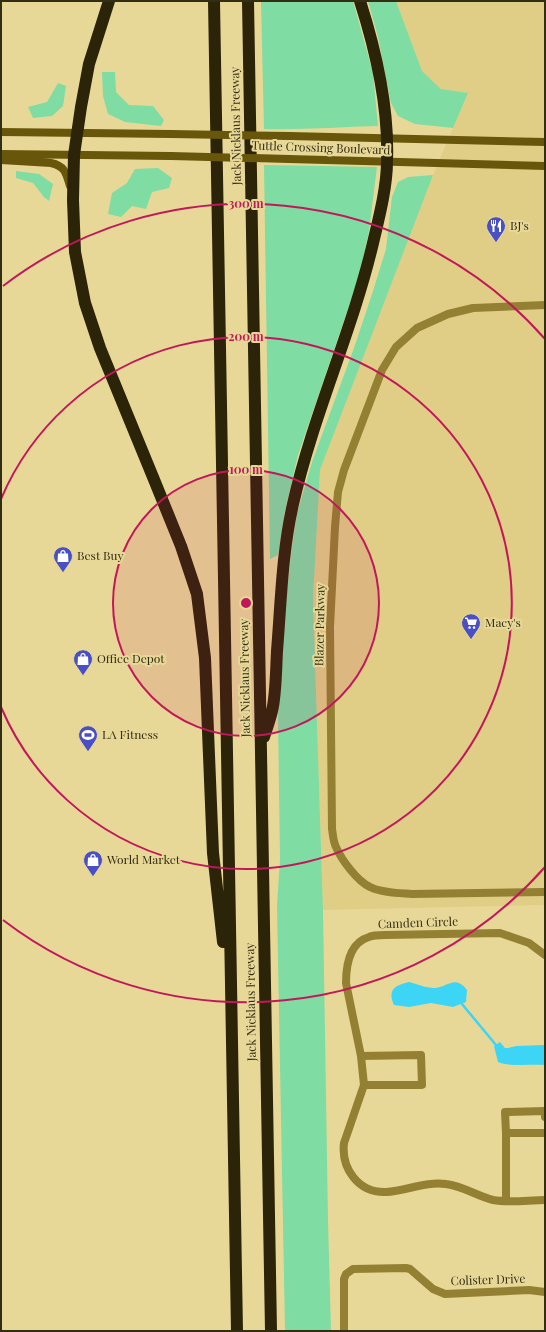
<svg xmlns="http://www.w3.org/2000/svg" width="546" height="1332" viewBox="0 0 546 1332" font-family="'Playfair Display',serif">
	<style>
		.built { fill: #e0ce86 }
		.green { fill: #7fdca3 }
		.water { fill: #3cd5f5 }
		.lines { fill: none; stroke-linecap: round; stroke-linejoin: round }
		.stream { stroke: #3cd5f5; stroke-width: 2.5 }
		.street { stroke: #938032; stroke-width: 8 }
		.secondary { stroke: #68570a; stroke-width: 8 }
		.highway { stroke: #2b2408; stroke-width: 12 }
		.secondary-bridge { stroke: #68570a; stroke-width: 8 }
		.ring { fill: none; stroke: #c2185b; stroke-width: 2 }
		.labels { text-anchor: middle; stroke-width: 4; stroke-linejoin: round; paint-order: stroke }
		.street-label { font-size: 12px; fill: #332d13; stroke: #e8d898 }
		.poi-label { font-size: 12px; fill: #332d13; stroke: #e8d898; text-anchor: start }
		.centre { fill: #c2185b; stroke: #e8d898; stroke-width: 2 }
		.ring-label { font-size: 12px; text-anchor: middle; font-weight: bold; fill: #c2185b; stroke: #e8d898; stroke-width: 4; stroke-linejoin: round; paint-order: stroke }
	</style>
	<rect width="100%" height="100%" fill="#e8d898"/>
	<!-- built -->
	<path class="built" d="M396 1H545V905L323 910 313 598 320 470 427 189 468 93 441 89 422 71Z"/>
	<!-- green -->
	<path class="green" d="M261 1H353L373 73 378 126C340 127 302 130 264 129Z
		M368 1H396L422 71 441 89 468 93 453 128 415 124 398 116 391 103 378 37Z
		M102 72H115L116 92 129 105 153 106 164 120 161 126 125 122 108 114 103 96Z
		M58 83 66 86 63 106 52 116 33 118 28 107 47 102Z
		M264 165 377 167 369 231 360 274 298 455 285 511 278 555 270 559Z
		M158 168 172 178 169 188 152 192 146 209 132 206 121 217 108 214 112 193 127 183 135 169Z
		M16 171 39 174 53 184 49 201 44 197 33 183 16 178Z
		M433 175 320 470 313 598 323 910 328 1220 331 1331H285L277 905 280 860 278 715 286 600 292 547 297 514 312 462 354 348 373 291 386 249 392 197 398 182 408 177Z"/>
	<!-- water -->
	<path class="water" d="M409 982C417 984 426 988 434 988 447 988 455 974 467 990L466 1002 453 1007 431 1003 409 1007 394 1005C387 990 395 985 409 982Z
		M500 1042 505 1048H508L516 1046 545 1045V1065C531 1064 510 1067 498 1062L494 1046Z"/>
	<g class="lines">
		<!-- stream -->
		<path class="stream" d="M462 1004 496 1045"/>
		<!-- street -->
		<path class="street" d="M545 305 473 308 448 314 417 328 396 347 382 370 344 470 338 492 335 527 330 627 332 829C333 834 333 841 336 847 341 859 357 881 370 887 382 893 399 893 412 894L545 892
			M545 955 529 943 500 933 385 935C380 935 373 935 369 937 349 943 346 966 346 983L361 1056 364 1085 344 1143C341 1168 358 1193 386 1192 406 1191 426 1181 446 1184 463 1186 477 1196 493 1200 509 1203 529 1200 545 1200
			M361 1056 421 1055 422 1085H364
			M545 1117V1111L505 1112 506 1133H545
			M506 1133V1201
			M344 1331V1279L346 1274 353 1269 406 1268 410 1269 433 1289 445 1294 529 1290 545 1292"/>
		<!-- secondary -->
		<path class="secondary" d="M1 132 171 134
			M289 136 545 142
			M1 154 171 156
			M289 159 545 166
			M1 160 51 163C65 166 66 173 70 186"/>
		<!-- highway -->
		<path class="highway" d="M109 1 89 64 81 107 74 155 73 200 75 252 85 303 100 348 155 482 181 546 197 594 205 658 213 853 223 942
			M214 1 237 1331
			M248 1 271 1331
			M264 737C267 728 270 720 272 711 276 695 276 669 277 651 281 602 282 552 293 504 313 415 352 332 373 243 379 218 387 187 387 161 389 108 376 51 360 1"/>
		<!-- secondary-bridge -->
		<path class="secondary-bridge" d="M171 134 289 136
			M171 156 289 159"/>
	</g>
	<!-- distance rings -->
	<circle cx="246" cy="603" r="133" fill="#c2185b" fill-opacity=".12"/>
	<g class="ring">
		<circle cx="246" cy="603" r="133"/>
		<path d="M1 499A266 266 0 1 1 1 707"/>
		<path d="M545 867A399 399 0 0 1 3 920M3 286A399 399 0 0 1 545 339"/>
	</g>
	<!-- icons -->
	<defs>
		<symbol id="restaurant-pin" viewBox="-11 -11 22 30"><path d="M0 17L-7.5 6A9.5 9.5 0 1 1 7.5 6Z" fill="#494fc4" stroke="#e8d898"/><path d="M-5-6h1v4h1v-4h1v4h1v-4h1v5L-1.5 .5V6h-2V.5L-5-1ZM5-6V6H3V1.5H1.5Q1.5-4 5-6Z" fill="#fff"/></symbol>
		<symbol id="shop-pin" viewBox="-11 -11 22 30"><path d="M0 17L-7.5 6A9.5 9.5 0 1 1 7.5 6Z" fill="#494fc4" stroke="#e8d898"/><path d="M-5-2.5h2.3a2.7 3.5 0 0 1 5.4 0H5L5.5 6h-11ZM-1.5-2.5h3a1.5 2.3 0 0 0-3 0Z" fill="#fff"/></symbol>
		<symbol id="supermarket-pin" viewBox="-11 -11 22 30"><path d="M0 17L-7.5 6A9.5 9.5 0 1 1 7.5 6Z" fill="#494fc4" stroke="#e8d898"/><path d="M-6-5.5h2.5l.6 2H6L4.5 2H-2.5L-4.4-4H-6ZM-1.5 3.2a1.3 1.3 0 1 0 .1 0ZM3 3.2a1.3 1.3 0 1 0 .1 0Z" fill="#fff"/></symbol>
		<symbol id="stadium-pin" viewBox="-11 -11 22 30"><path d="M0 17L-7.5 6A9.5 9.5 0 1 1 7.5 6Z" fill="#494fc4" stroke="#e8d898"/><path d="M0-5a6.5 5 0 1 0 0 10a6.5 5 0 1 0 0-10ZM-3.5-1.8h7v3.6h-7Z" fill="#fff"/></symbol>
	</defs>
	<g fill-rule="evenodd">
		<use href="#restaurant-pin" x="485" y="215" width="22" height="30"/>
		<use href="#shop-pin" x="52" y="545" width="22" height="30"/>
		<use href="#supermarket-pin" x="460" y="612" width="22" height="30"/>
		<use href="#shop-pin" x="72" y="648" width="22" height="30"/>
		<use href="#stadium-pin" x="77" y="724" width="22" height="30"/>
		<use href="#shop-pin" x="82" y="849" width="22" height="30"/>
	</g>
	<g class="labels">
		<!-- street labels -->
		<g class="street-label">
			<text transform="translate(236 126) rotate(-91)" y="4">Jack Nicklaus Freeway</text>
			<text transform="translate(321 148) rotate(2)" y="4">Tuttle Crossing Boulevard</text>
			<text transform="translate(320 625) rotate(-89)" y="4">Blazer Parkway</text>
			<text transform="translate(245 678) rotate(-91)" y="4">Jack Nicklaus Freeway</text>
			<text transform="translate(418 923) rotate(-2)" y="4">Camden Circle</text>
			<text transform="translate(251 1002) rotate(-91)" y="4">Jack Nicklaus Freeway</text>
			<text transform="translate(488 1280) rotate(-2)" y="4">Colister Drive</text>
		</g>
		<!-- poi labels -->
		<g class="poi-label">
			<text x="510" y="230">BJ's</text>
			<text x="77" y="560">Best Buy</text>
			<text x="485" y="627">Macy's</text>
			<text x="97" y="663">Office Depot</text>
			<text x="102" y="739">LA Fitness</text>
			<text x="107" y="864">World Market</text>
		</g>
	</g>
	<circle cx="246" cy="603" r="6" class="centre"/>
	<g class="ring-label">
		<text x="246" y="208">300 m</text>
		<text x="246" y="341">200 m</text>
		<text x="246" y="474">100 m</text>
	</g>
	<!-- border -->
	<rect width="546" height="1332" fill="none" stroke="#332d13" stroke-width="4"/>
</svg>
